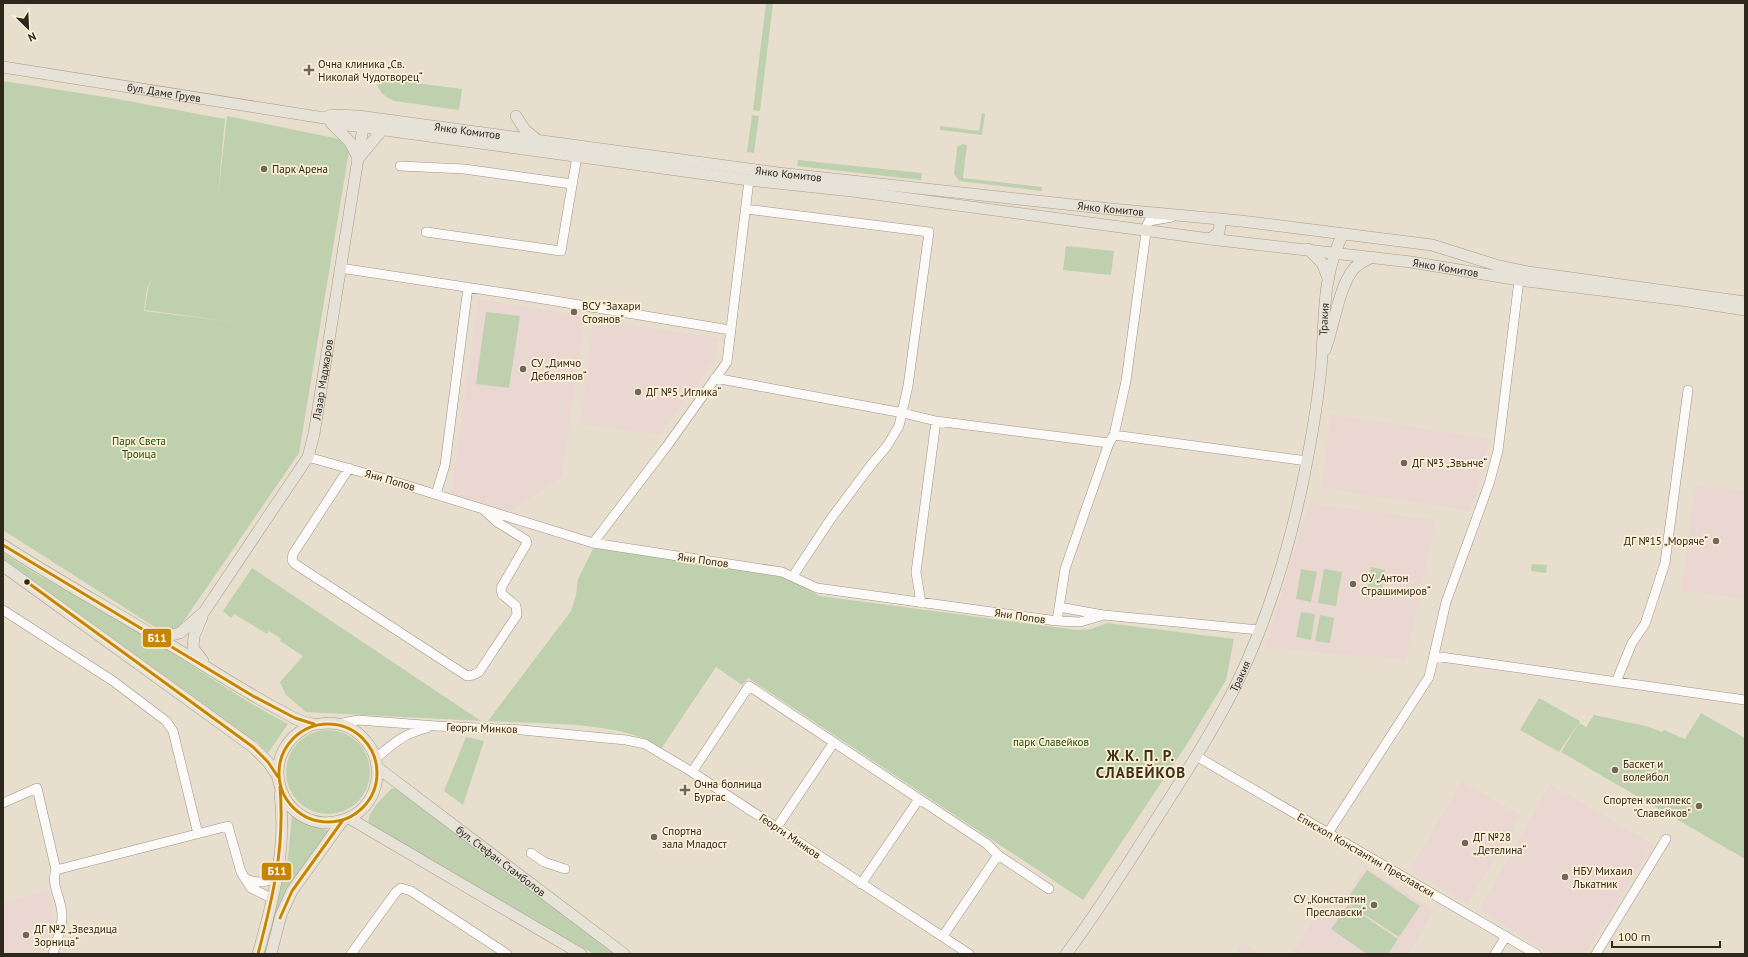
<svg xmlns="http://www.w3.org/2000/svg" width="1748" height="957" viewBox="0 0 1748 957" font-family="'PT Sans',sans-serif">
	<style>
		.education { fill: #ebd7d2 }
		.green { fill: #bfd0af; fill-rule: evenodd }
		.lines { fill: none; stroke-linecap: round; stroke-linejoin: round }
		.minor-casing { stroke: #9b9487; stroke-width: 10 }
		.major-casing { stroke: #a89c85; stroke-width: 12 }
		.minor { stroke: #fcfaf8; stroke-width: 9 }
		.major { stroke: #e7e2d7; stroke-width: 11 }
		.bus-1-casing { stroke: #fdf0d7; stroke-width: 6 }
		.bus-1 { stroke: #c58607; stroke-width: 3 }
		.poi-dot { fill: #6f685a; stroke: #fdf0d7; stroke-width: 1.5 }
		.bus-dot { fill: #2e281c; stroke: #fdf0d7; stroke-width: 1.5 }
		.labels { text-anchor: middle; stroke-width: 3.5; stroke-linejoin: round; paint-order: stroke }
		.poi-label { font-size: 11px; fill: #2e281c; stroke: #fdf0d7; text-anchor: start }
		.street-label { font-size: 11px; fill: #2e281c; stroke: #fdf0d7 }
		.park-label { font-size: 11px; fill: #185106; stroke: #fdf0d7 }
		.district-label { font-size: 15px; font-weight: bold; letter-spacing: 1px; fill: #3f3117; stroke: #fdf0d7 }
		.line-badge { stroke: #fdf0d7; stroke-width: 1.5 }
		.badge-label { font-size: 11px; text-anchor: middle; font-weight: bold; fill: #fff }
	</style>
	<rect width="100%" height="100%" fill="#e8dece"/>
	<!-- education -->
	<path class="education" d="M478 299 585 316 562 477 511 512 451 495Z
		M593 319 718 338 715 360 660 435 580 424Z
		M1330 414 1491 439 1470 511 1322 488Z
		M1695 485 1745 491V599L1681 591Z
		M1309 503 1436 520 1406 660 1265 648Z
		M1462 781 1520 815 1468 904 1410 870Z
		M1550 784 1653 844 1585 954H1550L1479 910Z
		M1365 867 1435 911 1408 954H1292L1332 891 1345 898Z
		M48 890 53 915 43 954H3V902Z
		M1243 942 1262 954H1236Z"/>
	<!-- green -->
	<path class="green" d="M766 3H773L760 111 753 110Z
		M376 78 462 89 459 110 394 101C383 96 377 90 376 78Z
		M3 81 112 98 225 119 218 195 227 116 339 139 349 151 299 453 181 625C176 630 168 633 161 631L3 530ZM152 279 148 288 145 310 234 322 144 311 147 288Z
		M982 113 985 114 982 135 940 130V126L979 131Z
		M752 115 759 116 754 153 747 152Z
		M963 144 967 145 963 178 1042 187V191L959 181 954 174 957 150V147Z
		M798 160 922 173 921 180 797 166Z
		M1066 246 1114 251 1111 275 1063 270Z
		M486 312 520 316 509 388 476 384Z
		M594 547 789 578 820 596 1077 630 1091 629 1107 623 1234 639 1226 680 1187 744 1083 900 748 678 742 685 716 667 661 749C656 745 649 740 643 738 597 721 537 724 488 721L571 611 576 595 578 579Z
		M3 553C49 583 98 608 145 636 193 665 238 698 288 724L268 753 257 742 3 559Z
		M1532 564 1547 565 1546 573 1531 571Z
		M1371 567 1385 570 1381 596 1366 593Z
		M252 568 481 721 306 712 286 695 280 682 303 656 280 641 281 639 269 631 267 634 234 614 231 618 223 611Z
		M1301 569 1317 572 1311 602 1296 599Z
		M1324 569 1342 572 1336 606 1318 603Z
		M1301 612 1315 614 1311 640 1296 637Z
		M1320 615 1334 618 1330 643 1315 641Z
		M1539 698 1580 721 1559 752 1520 730Z
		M1701 713 1745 738V859L1561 752 1579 723 1586 727 1594 715 1646 726 1662 732 1664 730 1685 739Z
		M286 772a42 42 0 1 1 84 0a42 42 0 1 1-84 0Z
		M466 737 484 741 463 805 444 791Z
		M395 788 398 789 615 954H594L369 827C365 813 382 799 391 789Z
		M292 815 307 825 331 831 309 859 267 954H264L288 858Z
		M1367 870 1420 906 1399 937 1345 902Z
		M1348 905 1398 939 1388 954H1367L1331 929Z"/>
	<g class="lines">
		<defs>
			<path id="minor" d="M400 166 464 169 572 184
				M746 209 929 232 908 386 899 426 887 446 871 465 830 520 793 576
				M426 232 561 251 577 156
				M340 268 525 296 730 330
				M715 378 903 413 936 421 1109 443
				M1114 435 1307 461
				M308 457 389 480 593 543 782 572 817 588 1057 621 1080 622 1104 615 1259 630
				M349 468 293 554 292 560 295 564 467 676 473 675 479 672 517 615 516 606 502 594 501 588 527 543 526 540 497 522 484 510
				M436 494 445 465 468 287
				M593 543 667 446 727 362 749 180
				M921 603 916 572 936 421
				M1059 607 1103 615
				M3 610 113 681 166 721 173 731 198 834
				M1057 621 1065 569 1109 443 1114 435 1126 381 1147 225 1149 221 1172 217
				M1434 656 1745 700
				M1616 682 1632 643 1645 624 1665 563 1688 390
				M338 724 358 720 436 726 522 730 626 740 645 744 692 772 969 954
				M1196 756 1536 954
				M376 758C394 743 403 734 427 728
				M692 772 749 686 987 844 998 855 1049 889
				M3 803 37 788 56 870C50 885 63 901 62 917 62 929 56 942 53 954
				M777 827 834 742
				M1328 833 1429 677 1446 602 1489 484 1498 451 1519 280
				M531 853 544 862 565 869
				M56 870 228 826 241 872 251 888 273 899
				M246 879C259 884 268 883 279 874
				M861 884 919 799
				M943 936 998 855
				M351 954 396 892 401 888 411 891 507 954
				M1495 954 1506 936
				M1596 954 1666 839"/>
			<g id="major">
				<path id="s1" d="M3 67 324 118 332 115 358 116 778 173 1111 209 1241 221 1432 245 1499 266 1528 272 1745 302"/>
				<path d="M516 116 525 130 536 139"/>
				<path d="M331 123 350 142 358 158"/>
				<path id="s2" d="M333 124 356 126 749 180 852 191 1210 239 1411 262 1519 280 1688 301 1745 310"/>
				<path d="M358 159 382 130"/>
				<path d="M1210 239 1219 232 1220 225 1217 219"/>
				<path d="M1308 249 1322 263 1328 278"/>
				<path d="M1325 350C1334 326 1338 291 1352 271 1357 263 1365 261 1372 257"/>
				<path d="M3 545C54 578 107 607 160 639 202 663 242 691 285 713 293 718 305 723 313 724 318 725 323 723 327 723 341 723 354 728 363 738 389 763 378 810 343 820 282 839 248 751 314 724"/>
				<path d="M3 566 253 747 268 762 278 777"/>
				<path d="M202 617 194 636 193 648 203 661"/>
				<path id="s3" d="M159 638 180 633 204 612 308 457 314 434 364 121"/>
				<path id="s4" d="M378 768 624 954"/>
				<path d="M349 818 581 954"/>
				<path d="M258 954C273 901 287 849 280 794"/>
				<path d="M271 954 281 915 292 891 343 820"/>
				<path id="s5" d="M1066 954C1097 913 1124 870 1152 826 1180 782 1209 738 1233 691 1265 627 1287 556 1302 486 1310 447 1317 409 1321 369 1325 323 1321 277 1343 234"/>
			</g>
		</defs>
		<!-- minor casing -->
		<use href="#minor" class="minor-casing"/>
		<!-- major casing -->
		<use href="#major" class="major-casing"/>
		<!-- minor -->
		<use href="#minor" class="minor"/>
		<!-- major -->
		<use href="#major" class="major"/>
		<defs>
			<path id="bus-1" d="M3 545 253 696 295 718 314 724
				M27 582 253 747 268 762 278 777
				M279 773a49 49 0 1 1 98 0a49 49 0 1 1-98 0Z
				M280 918 292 891 343 820
				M258 954C273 897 285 847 280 787"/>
		</defs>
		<!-- bus-1 casing -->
		<use href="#bus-1" class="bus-1-casing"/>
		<!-- bus-1 -->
		<use href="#bus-1" class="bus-1"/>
	</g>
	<!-- markers -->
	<g class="poi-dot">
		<path d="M307 64h4v4h4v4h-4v4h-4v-4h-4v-4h4z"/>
		<circle cx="264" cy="169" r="4"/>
		<circle cx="574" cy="312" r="4"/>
		<circle cx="523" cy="369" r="4"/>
		<circle cx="638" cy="392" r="4"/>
		<circle cx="1404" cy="463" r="4"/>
		<circle cx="1716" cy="541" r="4"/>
		<circle cx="1353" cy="584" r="4"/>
		<circle cx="1615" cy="770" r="4"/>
		<path d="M683 784h4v4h4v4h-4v4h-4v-4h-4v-4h4z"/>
		<circle cx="1699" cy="806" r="4"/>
		<circle cx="654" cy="837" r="4"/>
		<circle cx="1465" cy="843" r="4"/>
		<circle cx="1565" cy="877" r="4"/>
		<circle cx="1374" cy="905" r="4"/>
		<circle cx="26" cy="935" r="4"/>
	</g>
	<circle class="bus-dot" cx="27" cy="582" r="3.5"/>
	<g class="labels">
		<!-- poi labels -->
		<g class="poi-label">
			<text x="318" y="68">Oчна клиника „Св.<tspan x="318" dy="13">Николай Чудотворец“</tspan></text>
			<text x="272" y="173">Парк Арена</text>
			<text x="582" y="310">ВСУ "Захари<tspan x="582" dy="13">Стоянов"</tspan></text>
			<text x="531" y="367">СУ „Димчо<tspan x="531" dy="13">Дебелянов“</tspan></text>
			<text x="646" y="396">ДГ №5 „Иглика“</text>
			<text x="1412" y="467">ДГ №3 „Звънче“</text>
			<text x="1708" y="545" text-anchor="end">ДГ №15 „Моряче“</text>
			<text x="1361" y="582">ОУ „Антон<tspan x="1361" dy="13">Страшимиров“</tspan></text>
			<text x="1623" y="768">Баскет и<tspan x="1623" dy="13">волейбол</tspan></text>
			<text x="694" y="788">Oчна болница<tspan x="694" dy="13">Бургас</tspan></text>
			<text x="1691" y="804" text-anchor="end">Спортен комплекс<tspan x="1691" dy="13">"Славейков"</tspan></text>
			<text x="662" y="835">Спортна<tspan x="662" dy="13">зала Младост</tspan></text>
			<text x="1473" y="841">ДГ №28<tspan x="1473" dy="13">„Детелина“</tspan></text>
			<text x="1573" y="875">НБУ Михаил<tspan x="1573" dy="13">Лъкатник</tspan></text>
			<text x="1366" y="903" text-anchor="end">СУ „Константин<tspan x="1366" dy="13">Преславски“</tspan></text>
			<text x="34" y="933">ДГ №2 „Звездица<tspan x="34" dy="13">Зорница“</tspan></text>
		</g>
		<!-- street labels -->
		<g class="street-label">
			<text dy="4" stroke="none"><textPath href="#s1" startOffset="163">бул. Даме Груев</textPath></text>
			<text dy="4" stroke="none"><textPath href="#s1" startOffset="470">Янко Комитов</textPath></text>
			<text dy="4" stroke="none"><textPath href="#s1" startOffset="794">Янко Комитов</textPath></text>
			<text dy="4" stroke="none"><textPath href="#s1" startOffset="1118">Янко Комитов</textPath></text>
			<text dy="4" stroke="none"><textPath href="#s2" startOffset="1122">Янко Комитов</textPath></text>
			<text dy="4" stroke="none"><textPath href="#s5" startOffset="697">Тракия</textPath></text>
			<text dy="4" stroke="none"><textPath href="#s3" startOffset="319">Лазар Маджаров</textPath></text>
			<text transform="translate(390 480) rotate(16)" y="4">Яни Попов</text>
			<text transform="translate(703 560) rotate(8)" y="4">Яни Попов</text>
			<text transform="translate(1020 616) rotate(8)" y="4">Яни Попов</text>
			<text dy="4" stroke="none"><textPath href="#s5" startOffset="328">Тракия</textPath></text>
			<text transform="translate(482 728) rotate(2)" y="4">Георги Минков</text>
			<text transform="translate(790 836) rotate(34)" y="4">Георги Минков</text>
			<text transform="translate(1366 855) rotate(30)" y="4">Епископ Константин Преславски</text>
			<text dy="4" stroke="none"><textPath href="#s4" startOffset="154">бул. Стефан Стамболов</textPath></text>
		</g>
		<!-- park labels -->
		<g class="park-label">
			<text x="139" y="445">Парк Света<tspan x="139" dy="13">Троица</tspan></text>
			<text x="1051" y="746">парк Славейков</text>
		</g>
		<!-- district labels -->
		<g class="district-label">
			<text x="1141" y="761">Ж.К. П. Р.<tspan x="1141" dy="17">СЛАВЕЙКОВ</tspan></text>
		</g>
	</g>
	<g class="line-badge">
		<rect x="142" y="628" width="30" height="20" rx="4" fill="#c58607"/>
		<rect x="261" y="862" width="31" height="19" rx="4" fill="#c58607"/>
	</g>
	<g class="badge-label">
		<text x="157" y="642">Б11</text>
		<text x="277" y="875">Б11</text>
	</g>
	<!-- border -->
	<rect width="1748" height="957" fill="none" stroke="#2e281c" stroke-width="8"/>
	<!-- north arrow -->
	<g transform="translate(28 28) rotate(156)" stroke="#fdf0d7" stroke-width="3" paint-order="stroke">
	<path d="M0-3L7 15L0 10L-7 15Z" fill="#2e281c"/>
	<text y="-6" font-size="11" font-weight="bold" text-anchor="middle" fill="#2e281c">N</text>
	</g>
	<!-- scale -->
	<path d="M1612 941v6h108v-6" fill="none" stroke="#2e281c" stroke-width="2"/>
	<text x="1618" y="941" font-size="12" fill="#2e281c" stroke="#fdf0d7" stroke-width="3" paint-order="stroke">100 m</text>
</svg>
